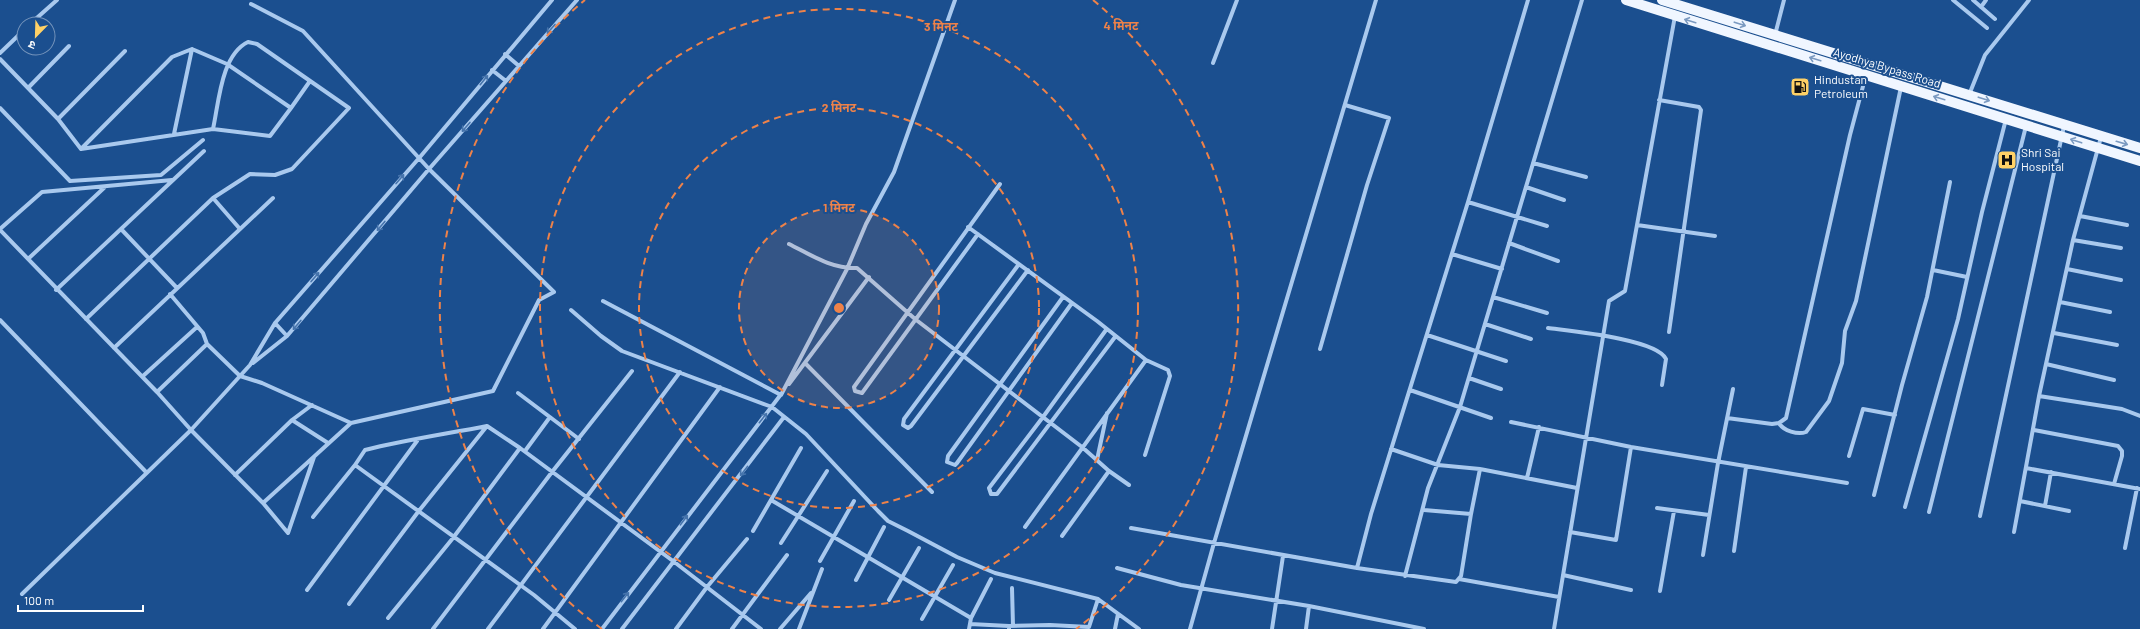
<svg xmlns="http://www.w3.org/2000/svg" width="2140" height="629" viewBox="0 0 2140 629" font-family="Barlow,'Noto Sans Devanagari',sans-serif">
	<style>
		.lines { fill: none; stroke-linecap: round; stroke-linejoin: round }
		.minor { stroke: #a9c9ee; stroke-width: 4 }
		.primary { stroke: #f0f6ff; stroke-width: 10 }
		.oneway { stroke: #7b9ac1 }
		.oneway2 { stroke: #4674ac }
		.ring { fill: none; stroke: #ee8249; stroke-width: 2; stroke-dasharray: 7 5 }
		.labels { text-anchor: middle; stroke-width: 4; stroke-linejoin: round; paint-order: stroke }
		.street-label { font-size: 12px; fill: #fff; stroke: #1b4f8f }
		.poi-label { font-size: 12px; fill: #fff; stroke: #1b4f8f; text-anchor: start }
		.centre { fill: #ee8249; stroke: #1b4f8f; stroke-width: 2 }
		.ring-label { font-size: 12px; text-anchor: middle; font-weight: bold; fill: #ee8249; stroke: #1b4f8f; stroke-width: 4; stroke-linejoin: round; paint-order: stroke }
	</style>
	<rect width="100%" height="100%" fill="#1b4f8f"/>
	<g class="lines">
		<!-- minor -->
		<path class="minor" d="M1953 0 1987 28
			M1973 0 1995 19
			M251 4 303 31 429 169 554 292 539 300 537 304 493 391 351 423 263 503
			M1981 7 1986 0
			M30 24 57 0
			M1775 35 1784 0
			M0 53 24 30
			M505 54 519 66
			M0 59 58 119 81 149 213 129 270 136 291 108 227 64 192 49 172 57 81 149
			M1213 63 1237 0
			M492 70 506 81
			M28 88 69 46
			M1969 95 1985 55 2029 0
			M1659 100 1699 107 1701 110 1669 332
			M0 108 70 181 161 175 203 140
			M291 108 310 81
			M58 119 125 51
			M174 134 192 49
			M1533 163 1586 177
			M1526 187 1564 200
			M213 198 240 229
			M1468 202 1547 226
			M2080 216 2127 225
			M1637 225 1715 236
			M968 227 1097 321 1146 360 1168 370 1170 376 1145 455
			M0 229 42 192 172 180
			M121 229 177 288
			M0 230 157 392 191 430 263 503 288 533 314 457
			M978 234 862 393 855 391 854 387 1000 184
			M2073 240 2121 248
			M1509 243 1558 261
			M789 244C811 255 832 269 857 268L915 319 1082 447 1109 471 1062 536
			M1452 254 1502 269
			M28 259 105 187
			M1019 264 904 419 903 425 908 428 911 426 1028 270
			M2067 269 2121 280
			M1933 270 1967 277
			M56 290 204 151
			M1063 297 948 456 947 462 955 465 957 463 1072 303
			M1493 297 1547 313
			M603 301 781 395 847 269 866 224 894 172 955 0
			M2060 302 2110 312
			M571 310 601 336 622 351 772 407 806 434 878 511 888 521 908 531 957 557 995 573 1098 599 1139 629
			M86 319 213 198 250 174 275 175 292 169 349 108 257 44 248 42C221 55 219 102 213 129
			M0 320 146 472
			M275 323 287 336
			M1485 324 1531 339
			M1548 328C1570 331 1657 339 1666 359L1662 385
			M1106 330 1043 417 989 488 991 494H997L1115 337
			M2054 333 2117 345
			M1427 335 1506 361
			M207 344 240 376 262 383 351 423
			M114 348 273 198
			M1320 349 1367 185 1389 118 1345 105
			M253 363 287 336 429 169 577 0
			M805 363 932 492
			M2046 364 2114 380
			M143 376 197 327
			M1469 378 1501 389
			M789 384 869 277
			M1410 390 1491 418
			M157 392 207 344 203 333 170 294
			M518 393 579 439
			M2039 396 2122 409 2140 416
			M1727 418 1772 424 1779 423 1786 418 1850 135 1866 75
			M292 420 328 443
			M1511 422 1631 447 1847 483
			M1779 423C1783 431 1798 435 1806 432L1829 401 1842 363 1845 331 1856 301 1901 87
			M2034 430 2118 446 2122 451V456L2114 484
			M1391 449 1438 465 1480 469 1577 488
			M525 451 550 417
			M1849 456 1863 409 1895 415
			M1097 460 1107 413
			M2026 468 2140 489
			M1109 471 1129 485
			M235 475 292 420 312 405
			M1527 478 1539 427
			M1874 495 1902 385 1927 297 1950 182
			M771 500 971 618
			M2020 501 2069 511
			M2045 506 2051 472
			M1905 507 1958 319 1982 212 2006 119
			M1657 508 1709 515
			M1424 510 1471 514
			M1929 512 2026 126
			M1980 516 2064 126
			M313 517 355 465
			M1025 527 1146 360
			M1131 528 1357 568 1456 582 1461 576 1471 514 1480 469
			M753 531 801 448
			M1570 532 1616 540 1631 447
			M2014 532 2039 396 2073 240 2101 137
			M781 543 827 471
			M2125 548 2137 488
			M1734 551 1746 467
			M1703 555 1718 463 1733 389
			M820 561 854 501
			M1117 568 1181 585 1309 606 1424 629
			M1357 568 1371 514 1468 202 1528 0
			M1563 575 1631 590
			M1405 576 1428 488 1460 407 1582 0
			M1459 579 1559 597
			M856 580 884 527
			M1012 588 1013 626
			M307 590 417 441
			M1660 591 1674 511
			M22 594 191 430 240 376 250 365 275 323 420 157 552 0
			M889 600 919 548
			M349 604 418 512 487 426
			M388 618 453 538 520 448
			M922 619 953 565
			M970 624 1009 626
			M433 629 552 472 632 371
			M488 629 680 372
			M543 629 720 387
			M575 629 534 595 355 465 365 450C405 440 446 434 487 426L520 448 673 561 761 629
			M602 629 782 393
			M622 629 784 417
			M676 629 707 587 747 539
			M732 629 787 555
			M780 629 811 593
			M799 629 822 569
			M969 629 971 618 991 579
			M1009 629V626L1050 625 1089 627 1098 599
			M1115 629 1118 614
			M1190 629 1214 543 1376 0
			M1272 629 1283 556
			M1306 629 1309 606
			M1554 629 1609 301 1625 291 1675 16"/>
		<!-- primary -->
		<path class="primary" d="M1626 0 2140 161
			M1662 0 2140 148"/>
	</g>
	<!-- one-way arrows -->
	<defs><path id="oneway-shaft" d="M-6 0H5M1.5-3L5.5 0L1.5 3" fill="none" stroke-width="1.6" stroke-linecap="round" stroke-linejoin="round"/></defs>
	<g class="oneway">
		<use href="#oneway-shaft" transform="translate(1690 21) rotate(-163)"/>
		<use href="#oneway-shaft" transform="translate(1740 24) rotate(18)"/>
		<use href="#oneway-shaft" transform="translate(1815 59) rotate(-163)"/>
		<use href="#oneway-shaft" transform="translate(1939 98) rotate(-163)"/>
		<use href="#oneway-shaft" transform="translate(1984 99) rotate(18)"/>
		<use href="#oneway-shaft" transform="translate(2076 141) rotate(-162)"/>
		<use href="#oneway-shaft" transform="translate(2122 143) rotate(16)"/>
	</g>
	<g class="oneway2">
		<use href="#oneway-shaft" transform="translate(551 29) rotate(131)"/>
		<use href="#oneway-shaft" transform="translate(484 80) rotate(-51)"/>
		<use href="#oneway-shaft" transform="translate(466 127) rotate(131)"/>
		<use href="#oneway-shaft" transform="translate(400 179) rotate(-49)"/>
		<use href="#oneway-shaft" transform="translate(381 226) rotate(130)"/>
		<use href="#oneway-shaft" transform="translate(315 277) rotate(-49)"/>
		<use href="#oneway-shaft" transform="translate(297 325) rotate(130)"/>
		<use href="#oneway-shaft" transform="translate(763 418) rotate(-52)"/>
		<use href="#oneway-shaft" transform="translate(744 471) rotate(128)"/>
		<use href="#oneway-shaft" transform="translate(684 520) rotate(-53)"/>
		<use href="#oneway-shaft" transform="translate(625 597) rotate(-51)"/>
	</g>
	<!-- distance rings -->
	<circle cx="839" cy="308" r="100" fill="#ee8249" fill-opacity=".12"/>
	<g class="ring">
		<circle cx="839" cy="308" r="100"/>
		<circle cx="839" cy="308" r="200"/>
		<circle cx="839" cy="308" r="299"/>
		<path d="M602 629A399 399 0 0 1 585 0M1093 0A399 399 0 0 1 1076 629"/>
	</g>
	<!-- icons -->
	<defs>
		<symbol id="fuel-square" viewBox="-11 -11 22 22"><rect x="-9" y="-9" width="18" height="18" rx="4" fill="#ffd166" stroke="#1b4f8f"/><path d="M-5.5-6h7V0h2V4h1.3V-2.5L3-4.5l.8-.8L6-3V5H2.5V1h-1V6h-7ZM-4.2-4.7v3.2H.2V-4.7Z" fill="#111"/></symbol>
		<symbol id="hospital-square" viewBox="-11 -11 22 22"><rect x="-9" y="-9" width="18" height="18" rx="4" fill="#ffd166" stroke="#1b4f8f"/><path d="M-5-5h3v3.5h4V-5h3V5h-3V1.5h-4V5h-3Z" fill="#111"/></symbol>
	</defs>
	<g fill-rule="evenodd">
		<use href="#fuel-square" x="1789" y="76" width="22" height="22"/>
		<use href="#hospital-square" x="1996" y="149" width="22" height="22"/>
	</g>
	<g class="labels">
		<!-- street labels -->
		<g class="street-label">
			<text transform="translate(1887 68) rotate(17)" y="4">Ayodhya Bypass Road</text>
		</g>
		<!-- poi labels -->
		<g class="poi-label">
			<text x="1814" y="84">Hindustan<tspan x="1814" dy="14">Petroleum</tspan></text>
			<text x="2021" y="157">Shri Sai<tspan x="2021" dy="14">Hospital</tspan></text>
		</g>
	</g>
	<circle cx="839" cy="308" r="6" class="centre"/>
	<g class="ring-label">
		<text x="1121" y="30">4 मिनट</text>
		<text x="941" y="31">3 मिनट</text>
		<text x="839" y="112">2 मिनट</text>
		<text x="839" y="212">1 मिनट</text>
	</g>
	<!-- north arrow -->
	<g transform="translate(36 36) rotate(203)"><circle r="19" fill="#1b4f8f" stroke="#7695bc"/>
	<path d="M0-3L7 15L0 10L-7 15Z" fill="#ffd166"/>
	<text y="-6" font-size="11" font-weight="bold" text-anchor="middle" fill="#ffffff">उ</text>
	</g>
	<!-- scale -->
	<path d="M18 605v6h125v-6" fill="none" stroke="#ffffff" stroke-width="2"/>
	<text x="24" y="605" font-size="12" fill="#ffffff" stroke="#1b4f8f" stroke-width="3" paint-order="stroke">100 m</text>
</svg>
